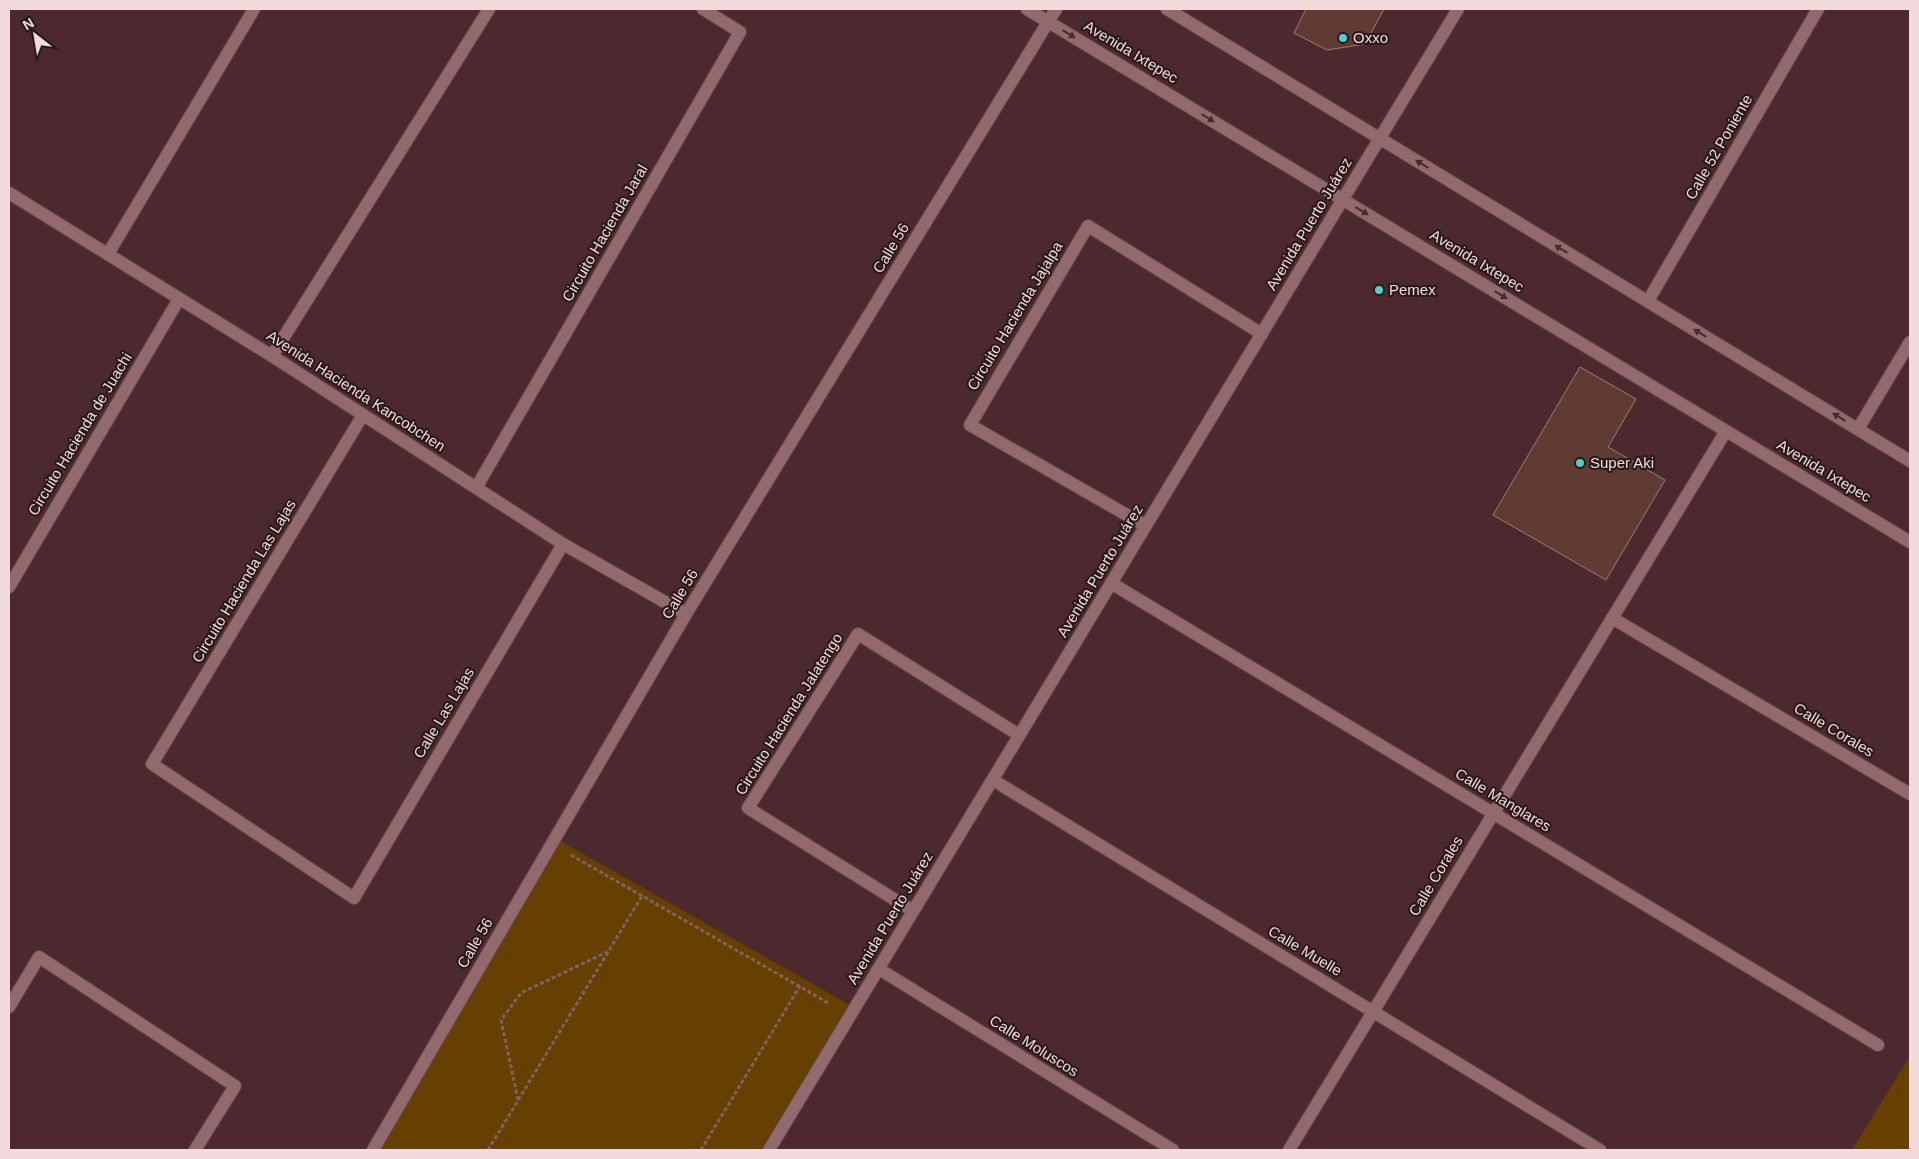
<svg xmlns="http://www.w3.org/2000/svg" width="1919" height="1159" viewBox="0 0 1919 1159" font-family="Helvetica,sans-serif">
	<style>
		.green { fill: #654001 }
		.building { fill: #5f3b34; stroke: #a27a72 }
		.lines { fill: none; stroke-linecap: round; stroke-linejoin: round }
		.minor-casing { stroke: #63464a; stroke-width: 14 }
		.tertiary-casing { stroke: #63464a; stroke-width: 14 }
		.secondary-casing { stroke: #63464a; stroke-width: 14 }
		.path { stroke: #806165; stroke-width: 3; stroke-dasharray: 4 2.5; stroke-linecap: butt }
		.minor { stroke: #92696d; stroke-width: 12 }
		.tertiary { stroke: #92696d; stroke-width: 12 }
		.secondary { stroke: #92696d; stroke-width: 12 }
		.oneway { fill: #422c2e }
		.poi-dot { fill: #53cdc9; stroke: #281819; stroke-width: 2 }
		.labels { text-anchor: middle; stroke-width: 4; stroke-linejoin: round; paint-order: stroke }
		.poi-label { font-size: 15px; fill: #f3dbdd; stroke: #281819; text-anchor: start }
		.street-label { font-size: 15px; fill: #f3dbdd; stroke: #281819 }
	</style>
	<rect width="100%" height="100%" fill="#4c292e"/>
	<!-- green -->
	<path class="green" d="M555 838 855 1008 769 1150H372Z
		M1910 1056V1150H1852Z"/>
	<!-- building -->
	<path class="building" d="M1306 9H1384L1365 44 1327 50 1294 33Z
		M1580 367 1636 399 1608 447 1665 480 1606 580 1493 515Z"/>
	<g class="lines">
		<defs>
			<path id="minor" d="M9 193 272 356 563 544 686 614
				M108 254 254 9
				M1648 301 1818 9
				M272 356 489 9
				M363 415 152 764 354 898 563 544
				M1858 429 1910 342
				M476 488 740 32 703 9
				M1146 526 970 425 1088 226 1262 334
				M1111 583 1878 1045
				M9 587 179 299
				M1612 618 1910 794
				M993 780 1600 1150
				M913 911 748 808 858 634 1019 735
				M879 969 1173 1150
				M9 1007 39 957 235 1086 195 1150
				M373 1150 686 614 1056 9
				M769 1150 1343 199
				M1289 1150 1726 431"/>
			<path id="tertiary" d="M1343 199 1458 9"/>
			<path id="secondary" d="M1027 9 1910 542
				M1167 9 1910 461"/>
		</defs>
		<!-- minor casing -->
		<use href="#minor" class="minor-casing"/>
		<!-- tertiary casing -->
		<use href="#tertiary" class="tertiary-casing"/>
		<!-- secondary casing -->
		<use href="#secondary" class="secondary-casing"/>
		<!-- path -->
		<path class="path" d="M571 855 830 1004
			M518 1100 501 1020 521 993 607 952
			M488 1150 642 896
			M701 1150 800 986"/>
		<!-- minor -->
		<use href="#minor" class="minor"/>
		<!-- tertiary -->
		<use href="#tertiary" class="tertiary"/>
		<!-- secondary -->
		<use href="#secondary" class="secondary"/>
	</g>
	<!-- one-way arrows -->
	<defs><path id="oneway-solid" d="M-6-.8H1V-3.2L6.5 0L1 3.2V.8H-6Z" transform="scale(1.25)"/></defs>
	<g class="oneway">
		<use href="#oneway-solid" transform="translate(1069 34) rotate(31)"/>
		<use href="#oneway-solid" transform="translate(1208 118) rotate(31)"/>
		<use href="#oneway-solid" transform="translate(1422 164) rotate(-149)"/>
		<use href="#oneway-solid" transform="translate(1362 211) rotate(31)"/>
		<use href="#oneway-solid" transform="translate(1561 249) rotate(-149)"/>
		<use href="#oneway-solid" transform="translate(1501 295) rotate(31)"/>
		<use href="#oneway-solid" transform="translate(1700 333) rotate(-149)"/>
		<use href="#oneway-solid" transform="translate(1839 417) rotate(-149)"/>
	</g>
	<!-- markers -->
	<g class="poi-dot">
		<circle cx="1343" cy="38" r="5"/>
		<circle cx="1379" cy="290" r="5"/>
		<circle cx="1580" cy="463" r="5"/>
	</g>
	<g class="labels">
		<!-- poi labels -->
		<g class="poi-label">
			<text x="1353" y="43">Oxxo</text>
			<text x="1389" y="295">Pemex</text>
			<text x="1590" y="468">Super Aki</text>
		</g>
		<!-- street labels -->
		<g class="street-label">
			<text transform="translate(1131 52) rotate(31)" y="5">Avenida Ixtepec</text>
			<text transform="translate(1719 147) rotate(-60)" y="5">Calle 52 Poniente</text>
			<text transform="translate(1309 224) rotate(-59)" y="5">Avenida Puerto Juárez</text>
			<text transform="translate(605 233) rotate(-60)" y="5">Circuito Hacienda Jaral</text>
			<text transform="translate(891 248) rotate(-59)" y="5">Calle 56</text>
			<text transform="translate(1477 261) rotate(31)" y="5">Avenida Ixtepec</text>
			<text transform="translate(1015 316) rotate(-59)" y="5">Circuito Hacienda Jajalpa</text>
			<text transform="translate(356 391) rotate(33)" y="5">Avenida Hacienda Kancobchen</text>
			<text transform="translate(80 434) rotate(-59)" y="5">Circuito Hacienda de Juachi</text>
			<text transform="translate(1824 471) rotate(31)" y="5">Avenida Ixtepec</text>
			<text transform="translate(1100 571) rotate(-59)" y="5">Avenida Puerto Juárez</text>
			<text transform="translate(244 581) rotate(-59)" y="5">Circuito Hacienda Las Lajas</text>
			<text transform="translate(680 594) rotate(-59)" y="5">Calle 56</text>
			<text transform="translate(444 713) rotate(-59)" y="5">Calle Las Lajas</text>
			<text transform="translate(789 714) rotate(-58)" y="5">Circuito Hacienda Jalatengo</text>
			<text transform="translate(1834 730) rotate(31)" y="5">Calle Corales</text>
			<text transform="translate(1503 800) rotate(31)" y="5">Calle Manglares</text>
			<text transform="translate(1436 876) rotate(-59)" y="5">Calle Corales</text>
			<text transform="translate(890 918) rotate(-59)" y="5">Avenida Puerto Juárez</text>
			<text transform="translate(475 943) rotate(-60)" y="5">Calle 56</text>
			<text transform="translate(1305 951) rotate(31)" y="5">Calle Muelle</text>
			<text transform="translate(1034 1046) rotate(32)" y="5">Calle Moluscos</text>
		</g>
	</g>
	<!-- border -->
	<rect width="1919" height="1159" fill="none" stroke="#f3dbdd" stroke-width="20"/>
	<!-- north arrow -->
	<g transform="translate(35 35) rotate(329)" stroke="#281819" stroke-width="4" paint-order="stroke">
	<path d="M0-4L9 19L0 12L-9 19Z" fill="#f3dbdd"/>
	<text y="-8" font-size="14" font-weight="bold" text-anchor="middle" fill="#f3dbdd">N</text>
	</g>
</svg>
